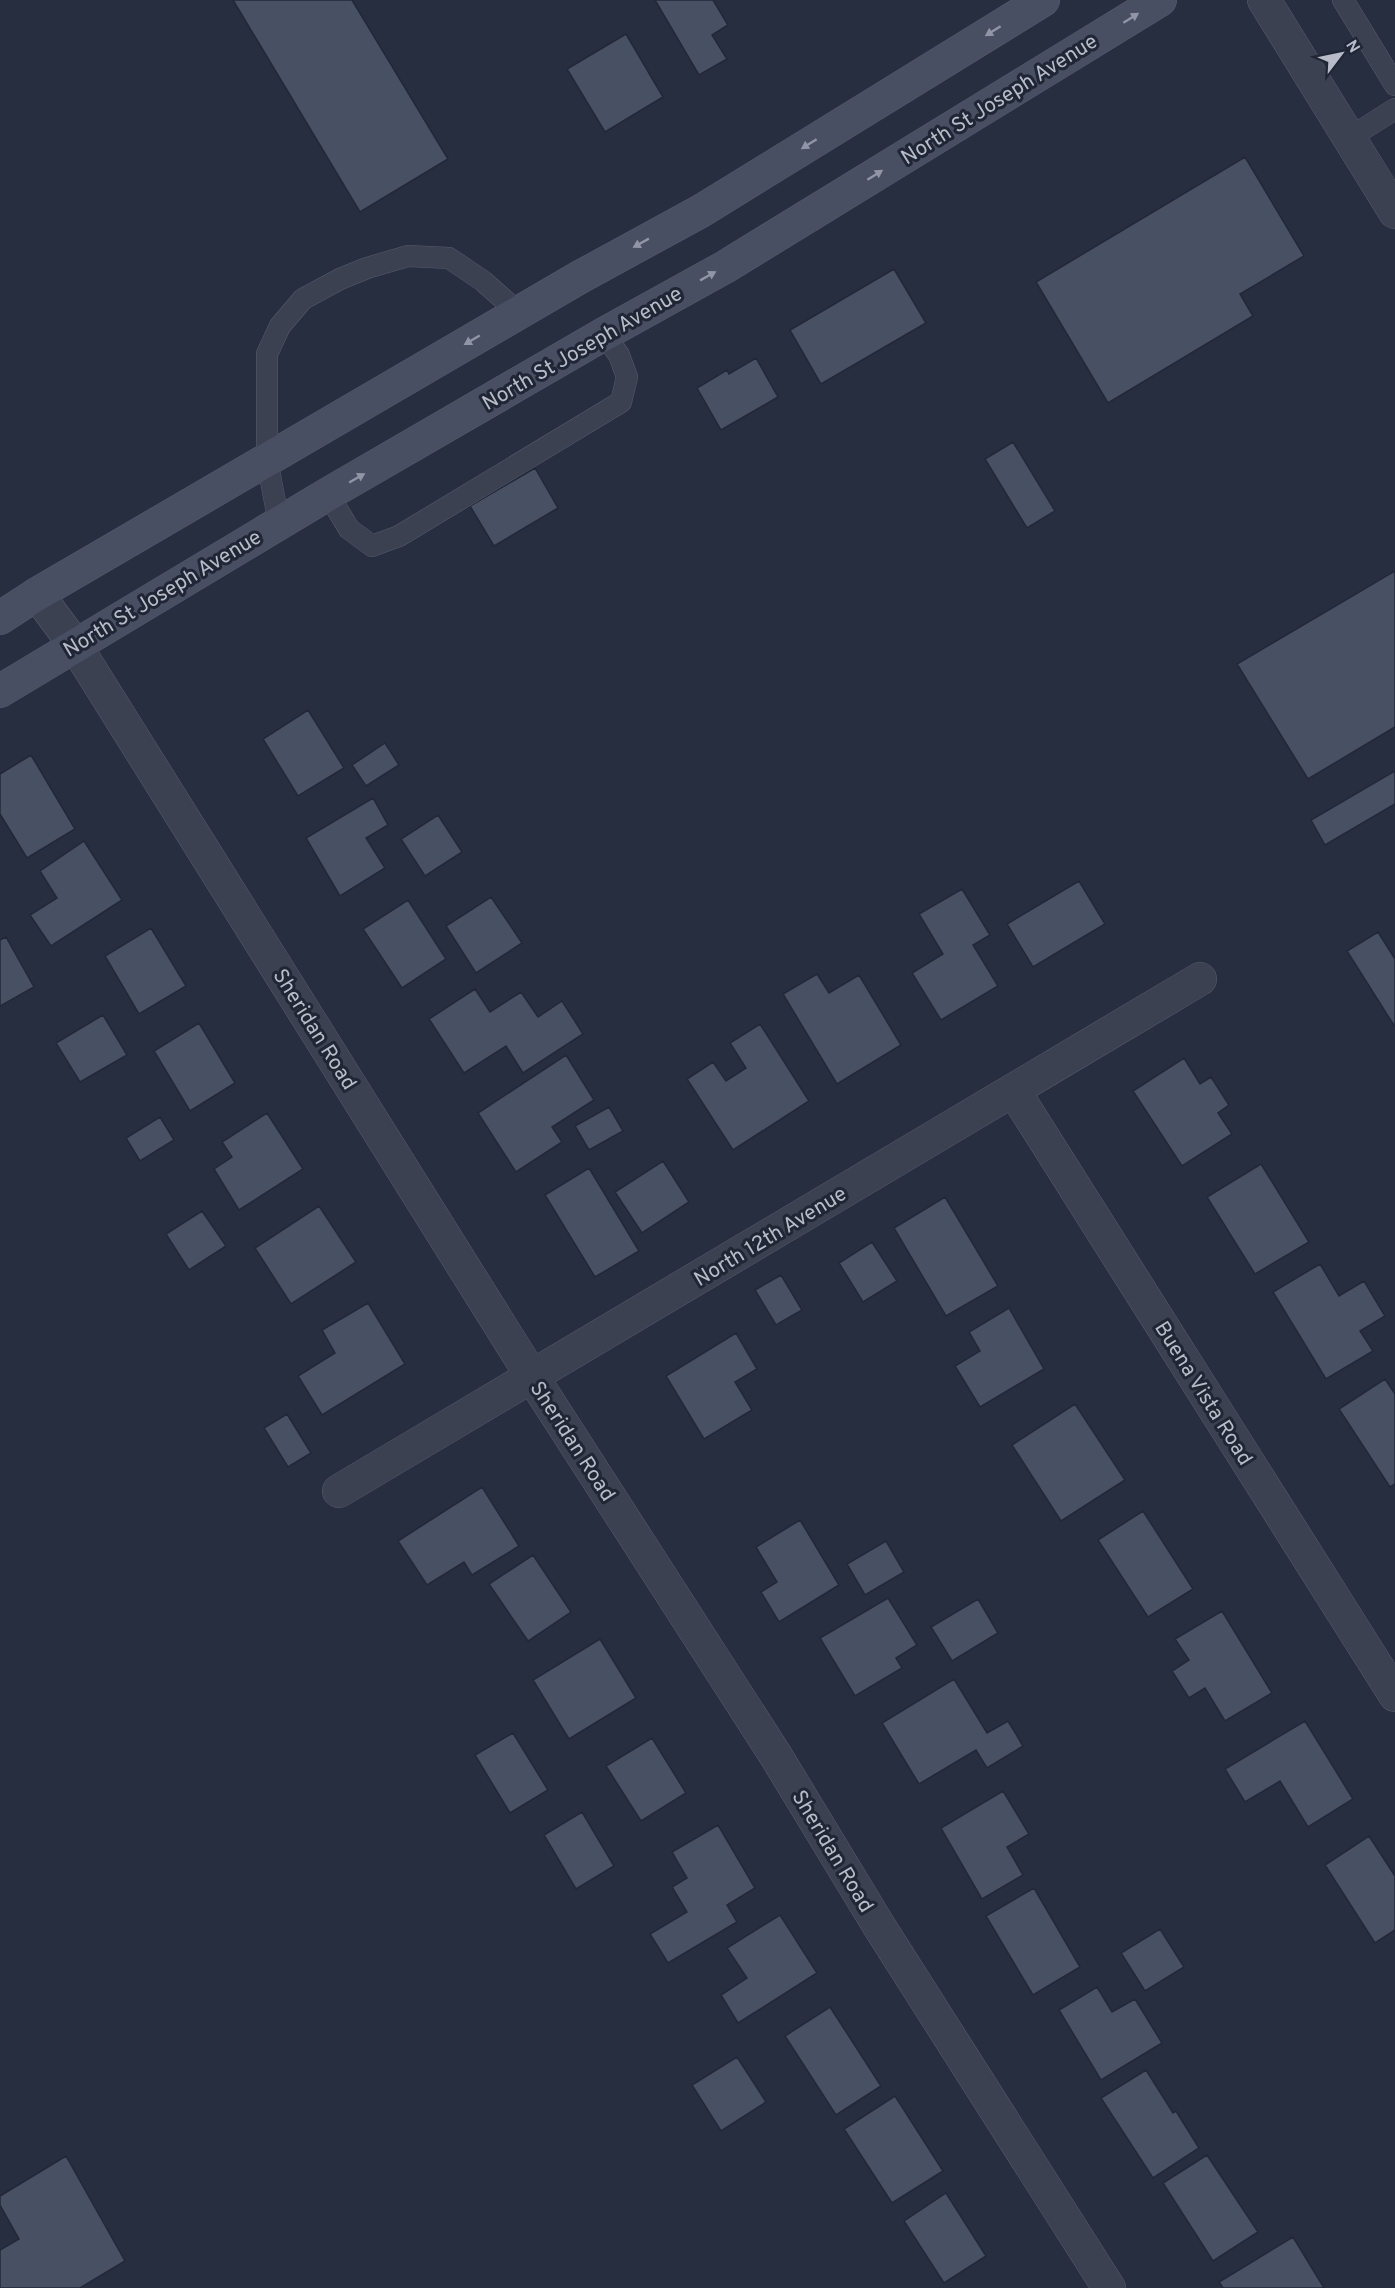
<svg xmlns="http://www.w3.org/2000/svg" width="1395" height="2288" viewBox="0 0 1395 2288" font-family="Overpass,sans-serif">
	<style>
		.building { fill: #485064; stroke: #222837; stroke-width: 1.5 }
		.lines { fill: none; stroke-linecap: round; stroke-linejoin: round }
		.service-casing { stroke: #565c6a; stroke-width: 22 }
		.minor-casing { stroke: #565c6a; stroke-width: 34 }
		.secondary-casing { stroke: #565c6a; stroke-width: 34 }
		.service { stroke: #3b4150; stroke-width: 21 }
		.minor { stroke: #3b4150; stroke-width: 33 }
		.secondary { stroke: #494f63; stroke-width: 33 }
		.oneway { fill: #9196a6 }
		.labels { text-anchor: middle; stroke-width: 6; stroke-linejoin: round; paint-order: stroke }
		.street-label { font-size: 21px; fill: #b8bcca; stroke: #202635 }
	</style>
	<rect width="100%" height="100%" fill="#272e40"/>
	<!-- building -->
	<path class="building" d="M233 0H352L448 159 360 212Z
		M655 0H713L728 25 712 35 727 59 699 75Z
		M626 34 663 97 605 132 567 69Z
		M1245 157 1304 256 1240 294 1253 316 1108 403 1036 282Z
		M894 269 926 323 821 384 790 330Z
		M756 358 778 397 721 430 697 388 727 370 729 374Z
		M1013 442 1055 511 1027 528 985 459Z
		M535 468 558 508 494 546 470 506Z
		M1395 571V727L1308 779 1237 664Z
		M308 710 344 768 298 796 263 739Z
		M385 743 399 765 366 786 352 765Z
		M31 755 75 829 27 858 0 814V774Z
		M1395 771V804L1325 845 1311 820Z
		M373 798 388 825 366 838 385 868 340 896 306 838Z
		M438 815 462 852 425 876 401 839Z
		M84 841 122 900 51 946 30 915 57 898 40 871Z
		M1079 881 1105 924 1033 967 1007 924Z
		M962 889 990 935 973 945 998 986 941 1020 912 973 943 954 919 914Z
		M491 897 522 943 476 973 446 926Z
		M408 900 446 959 402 988 363 929Z
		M151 928 186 986 139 1014 105 956Z
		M1378 932 1395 959V1027L1347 951Z
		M6 937 34 987 0 1006V940Z
		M817 974 829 993 859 975 901 1045 837 1084 783 994Z
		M475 989 490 1012 521 992 538 1017 562 1001 583 1034 523 1073 506 1046 464 1073 429 1019Z
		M103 1015 127 1055 80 1082 56 1043Z
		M199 1023 235 1083 190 1111 154 1051Z
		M760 1024 809 1101 733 1150 687 1079 713 1062 726 1081 746 1068 730 1043Z
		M566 1055 594 1100 552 1127 562 1142 516 1172 478 1113Z
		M1184 1058 1200 1084 1211 1077 1229 1105 1218 1113 1232 1134 1182 1166 1133 1091Z
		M609 1107 623 1131 589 1150 575 1126Z
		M267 1113 303 1169 239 1210 214 1169 232 1157 222 1142Z
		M160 1117 174 1140 140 1161 126 1138Z
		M663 1161 689 1202 642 1233 615 1192Z
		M1261 1164 1309 1242 1255 1274 1207 1197Z
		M589 1168 639 1251 595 1277 545 1195Z
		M945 1197 998 1286 946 1316 894 1228Z
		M319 1206 356 1262 291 1304 255 1248Z
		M202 1211 226 1246 189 1270 166 1234Z
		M872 1242 897 1281 863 1302 839 1263Z
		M1320 1264 1339 1296 1364 1281 1385 1316 1360 1331 1373 1351 1326 1379 1273 1292Z
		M781 1275 802 1310 776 1325 755 1290Z
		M368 1303 405 1364 322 1415 298 1376 335 1353 322 1330Z
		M1009 1308 1044 1369 980 1407 955 1366 980 1351 969 1332Z
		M736 1333 757 1369 735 1382 752 1410 704 1439 666 1376Z
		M1385 1379 1395 1394V1484L1390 1487 1339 1409Z
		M1075 1404 1125 1480 1061 1521 1012 1445Z
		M287 1414 311 1453 288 1467 264 1428Z
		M482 1487 519 1546 472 1575 464 1562 427 1585 398 1541Z
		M1143 1511 1193 1589 1148 1617 1098 1540Z
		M800 1520 839 1585 779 1622 761 1592 777 1582 756 1547Z
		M886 1541 904 1572 865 1595 847 1564Z
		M533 1555 571 1612 528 1641 489 1584Z
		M888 1598 917 1645 896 1658 902 1668 855 1696 820 1638Z
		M978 1599 998 1633 952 1661 931 1627Z
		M1222 1611 1272 1693 1225 1721 1205 1688 1189 1698 1172 1671 1189 1660 1175 1639Z
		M600 1639 636 1698 569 1739 533 1680Z
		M954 1679 987 1733 1008 1721 1023 1746 987 1768 976 1750 919 1784 882 1723Z
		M1305 1721 1353 1799 1308 1827 1280 1781 1245 1802 1225 1769Z
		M513 1733 548 1790 510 1813 475 1755Z
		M652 1738 686 1793 641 1821 606 1766Z
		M1003 1791 1029 1834 1007 1847 1023 1875 982 1899 941 1828Z
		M582 1812 614 1866 576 1889 544 1835Z
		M718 1825 755 1888 727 1905 737 1922 668 1963 650 1934 687 1912 672 1887 687 1878 672 1852Z
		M1369 1836 1395 1876V1930L1375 1943 1325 1865Z
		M1034 1888 1080 1967 1033 1995 986 1916Z
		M780 1915 817 1973 738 2023 721 1995 747 1978 727 1948Z
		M1160 1929 1184 1967 1145 1991 1121 1953Z
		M1097 1987 1112 2012 1135 1999 1162 2043 1101 2080 1059 2010Z
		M830 2007 881 2086 836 2115 785 2036Z
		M737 2057 766 2102 721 2131 692 2085Z
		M1146 2070 1173 2113 1176 2111 1199 2148 1153 2178 1101 2098Z
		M895 2096 943 2171 892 2203 844 2129Z
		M1207 2155 1258 2232 1213 2261 1163 2183Z
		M66 2156 125 2261 80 2288H0V2250L19 2239 0 2205V2196Z
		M946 2193 986 2256 944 2283 904 2221Z
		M1293 2237 1324 2288H1223L1219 2282Z"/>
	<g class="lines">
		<defs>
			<path id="service" d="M1343 0 1395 85
				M1349 138 1395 109
				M328 494 349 529 372 546 399 536 621 402 627 377 619 355 604 334
				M279 523 267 460V354L280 326 303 299 340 279 367 268 408 256 449 258 483 281 519 313"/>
			<path id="minor" d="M1264 0 1395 212
				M37 594 75 645 533 1378 776 1756 879 1926 1109 2288
				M1014 1091 1395 1695
				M339 1491 1200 979"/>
			<path id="secondary" d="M0 618 37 594 580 277 701 211 1043 0
				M0 691 328 494 604 334 725 267 1160 0"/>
		</defs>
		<!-- service casing -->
		<use href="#service" class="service-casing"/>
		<!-- minor casing -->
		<use href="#minor" class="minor-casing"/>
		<!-- secondary casing -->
		<use href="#secondary" class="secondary-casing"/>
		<!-- service -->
		<use href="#service" class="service"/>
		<!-- minor -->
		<use href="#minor" class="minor"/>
		<!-- secondary -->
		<use href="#secondary" class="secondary"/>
	</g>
	<!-- one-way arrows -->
	<defs><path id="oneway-solid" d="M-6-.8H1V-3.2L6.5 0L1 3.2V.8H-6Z" transform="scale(1.5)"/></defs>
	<g class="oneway">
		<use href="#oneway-solid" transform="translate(1131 18) rotate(-32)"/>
		<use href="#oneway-solid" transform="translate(993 31) rotate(148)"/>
		<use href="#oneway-solid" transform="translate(809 144) rotate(148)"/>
		<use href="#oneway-solid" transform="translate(875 175) rotate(-32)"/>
		<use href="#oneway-solid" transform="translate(641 243) rotate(151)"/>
		<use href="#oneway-solid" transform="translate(708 276) rotate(-29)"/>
		<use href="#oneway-solid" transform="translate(472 340) rotate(150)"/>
		<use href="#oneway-solid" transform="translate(357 478) rotate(-30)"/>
	</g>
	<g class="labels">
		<!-- street labels -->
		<g class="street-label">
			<text transform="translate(999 99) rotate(-32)" y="7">North St Joseph Avenue</text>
			<text transform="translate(582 348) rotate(-30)" y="7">North St Joseph Avenue</text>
			<text transform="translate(162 593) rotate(-31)" y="7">North St Joseph Avenue</text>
			<text transform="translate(315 1029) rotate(58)" y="7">Sheridan Road</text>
			<text transform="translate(770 1236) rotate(-31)" y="7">North 12th Avenue</text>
			<text transform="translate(1204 1393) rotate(58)" y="7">Buena Vista Road</text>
			<text transform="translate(573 1441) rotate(57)" y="7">Sheridan Road</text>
			<text transform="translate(833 1851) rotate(59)" y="7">Sheridan Road</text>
		</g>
	</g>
	<!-- north arrow -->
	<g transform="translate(1341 54) rotate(58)" stroke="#202635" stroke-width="4.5" paint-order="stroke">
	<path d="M0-4.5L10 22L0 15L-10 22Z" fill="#b8bcca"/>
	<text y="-9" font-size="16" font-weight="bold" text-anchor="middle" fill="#b8bcca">N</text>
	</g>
</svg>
